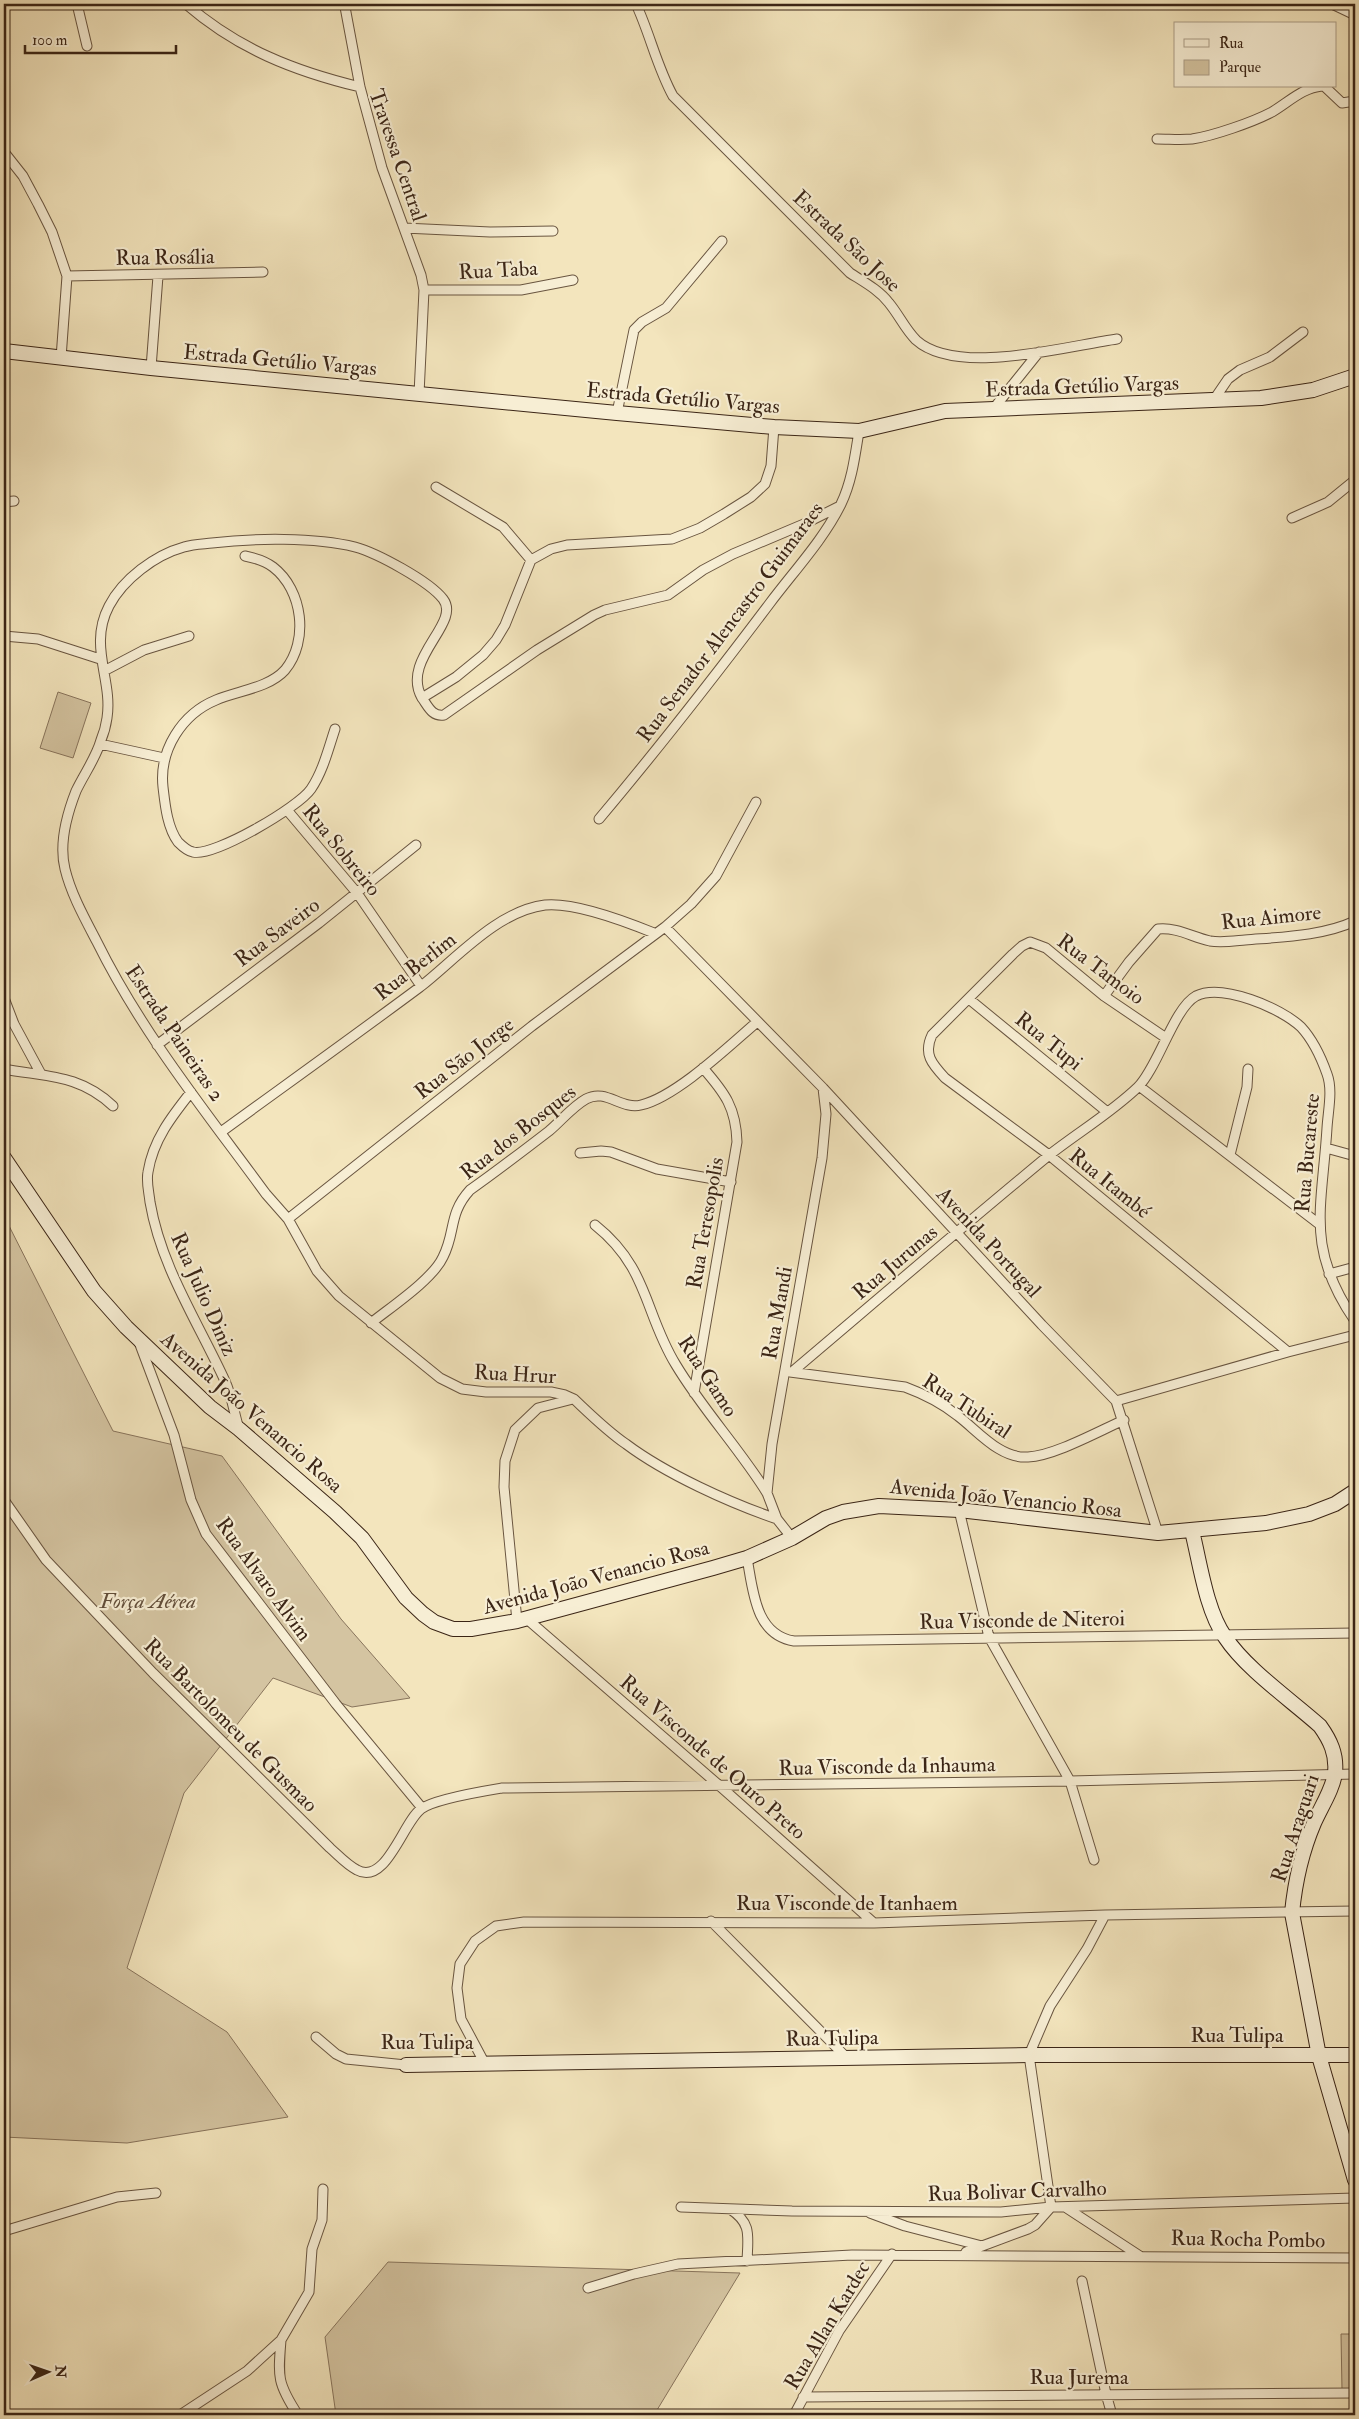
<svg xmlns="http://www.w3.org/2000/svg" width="1359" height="2419" viewBox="0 0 1359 2419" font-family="'IM FELL Double Pica',serif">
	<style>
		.green { fill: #d4c4a1; stroke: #88745c }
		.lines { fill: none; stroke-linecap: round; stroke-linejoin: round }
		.street-casing { stroke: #695540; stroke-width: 11 }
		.secondary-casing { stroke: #3b2516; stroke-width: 16 }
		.street { stroke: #f7eed4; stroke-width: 9 }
		.secondary { stroke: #f7eed4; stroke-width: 14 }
		.labels { text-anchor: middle; stroke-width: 4.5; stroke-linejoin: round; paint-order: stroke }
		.street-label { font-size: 21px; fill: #3b2516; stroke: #f7eed4 }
		.park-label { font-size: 21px; font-style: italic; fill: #614d39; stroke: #f7eed4 }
	</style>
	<rect width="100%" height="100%" fill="#f3e5bd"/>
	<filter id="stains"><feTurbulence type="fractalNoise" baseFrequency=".004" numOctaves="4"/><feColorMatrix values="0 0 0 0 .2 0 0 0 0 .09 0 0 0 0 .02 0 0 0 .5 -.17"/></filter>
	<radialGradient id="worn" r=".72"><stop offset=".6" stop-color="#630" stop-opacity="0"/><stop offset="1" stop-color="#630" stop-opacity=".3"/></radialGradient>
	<!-- green -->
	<path class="green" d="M58 692 91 703 73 758 40 748Z
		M4 1216 113 1431 222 1456 341 1619 410 1698 352 1707 273 1678 184 1793 127 1968 227 2032 288 2117 127 2143 4 2137Z
		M388 2262 740 2273 654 2415H336L325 2337Z
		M1341 2334H1355V2390H1342Z"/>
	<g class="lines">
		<defs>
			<path id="street" d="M77 4 87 46
				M186 4C238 49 294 71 360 87
				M636 4C650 34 657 67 673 96L850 273C864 282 879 290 889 303 899 315 905 329 916 340 957 377 1066 346 1117 339
				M1332 4 1355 15
				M345 7 360 87 382 168 421 275 424 290 419 394
				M1324 86 1342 103 1355 101
				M1157 139C1169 139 1181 140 1192 139 1213 136 1253 122 1272 112 1289 102 1302 88 1322 86
				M4 152 23 176 38 204 52 232 67 276 61 358
				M404 228 490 232 553 231
				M67 276 263 272
				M424 290H521L573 280
				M151 368 158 276
				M1213 401 1228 379 1240 370 1270 357 1303 332
				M994 408 1039 352
				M617 413 634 330 642 322 666 308 722 241
				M774 427 771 466 765 484 751 497 724 514 700 528 672 539 567 545 551 549 531 560 505 625 496 640 483 655 456 677 422 698C400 659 462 623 443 599 429 581 377 553 355 547 315 537 253 538 212 543 203 544 193 544 184 547 155 555 123 579 109 606 88 646 113 680 107 718 106 725 104 733 101 740 96 758 84 774 76 791 67 814 59 845 65 869 71 894 85 919 97 942 142 1033 206 1112 266 1194L288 1219 317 1271 339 1296 440 1378 462 1389 486 1392H551L565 1395 574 1399C591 1415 607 1431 626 1444 666 1474 730 1503 777 1519
				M436 487 503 527 531 560
				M4 502 14 501
				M1292 518 1328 502 1355 480
				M245 556C255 558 265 561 273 567 303 590 309 641 285 670 269 688 237 691 216 700 182 714 159 750 163 787 165 804 167 827 178 842 182 846 187 851 193 852 214 857 299 807 311 789 323 771 328 750 335 729
				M4 636 38 639 100 659
				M104 671 144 650 189 636
				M422 698C428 706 432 717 444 715L537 650 594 615 605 610 668 595 703 570 733 554 804 524 840 506
				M100 744 164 758
				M287 810 357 893 421 986
				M599 819C658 749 715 676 770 603 794 571 824 539 841 504 852 481 855 456 859 431
				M665 927 823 1088 1042 1325 1116 1401 1158 1533
				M1104 996 1129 962 1158 929C1177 927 1192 937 1210 941 1221 943 1234 941 1245 940 1281 937 1323 936 1355 921
				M4 998 14 1024 41 1074
				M969 999 1106 1111
				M1166 1038 1104 996 1046 948 1030 942 1022 946 1013 954 932 1035C923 1054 932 1064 945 1078L1049 1155 1288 1352
				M157 1045 319 923 416 845
				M4 1069C46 1077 79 1074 113 1106
				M1139 1086 1319 1224
				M191 1092C172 1116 153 1140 148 1172 146 1182 149 1192 150 1202 161 1267 198 1322 225 1381 232 1396 234 1413 239 1429
				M221 1132C287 1084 354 1036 420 987 456 959 497 911 545 905 575 902 627 922 654 933
				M1326 1148 1355 1156
				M580 1153 601 1151 611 1152 657 1169 731 1182
				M1230 1155 1247 1087 1248 1069
				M288 1219 532 1026 665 927 691 904 716 876 756 802
				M595 1225C649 1268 644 1313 676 1365 703 1410 739 1448 767 1493
				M1329 1274 1355 1267
				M371 1323C391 1307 433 1279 443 1257 456 1232 448 1214 470 1190 497 1171 523 1151 549 1131 561 1121 572 1107 586 1099 606 1088 621 1110 641 1105 676 1097 729 1046 757 1022
				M139 1342 174 1435 191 1500 206 1534 336 1704 422 1808
				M790 1372 905 1387C924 1394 942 1403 958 1416 978 1431 1000 1459 1028 1457 1054 1456 1099 1431 1124 1420
				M792 1372C877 1300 962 1227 1048 1156 1077 1133 1111 1113 1138 1087 1158 1067 1174 1008 1196 996 1222 983 1281 1008 1301 1027 1313 1040 1321 1057 1327 1074 1333 1090 1328 1111 1327 1128 1322 1209 1305 1248 1355 1321
				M694 1393 737 1142C736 1108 725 1093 703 1068
				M1116 1401 1288 1352 1355 1335
				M4 1500 46 1560 153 1673 330 1848C339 1856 347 1865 357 1870 386 1886 403 1822 421 1809 434 1799 484 1791 502 1788L1070 1781 1355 1774
				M959 1510 989 1637 1070 1781 1094 1860
				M792 1538 777 1519 767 1493 772 1444 822 1158 826 1114 823 1088
				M747 1558C753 1590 755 1635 794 1641L1355 1633
				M527 1619 721 1787 874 1923
				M517 1621 504 1487 505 1461 515 1430 538 1408 573 1399
				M711 1921 847 2058
				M316 2037 336 2054 346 2059 406 2065
				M484 2062 461 2019 457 1988 460 1964 475 1941 496 1926 524 1922 874 1923 1105 1915 1355 1911
				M681 2207 792 2211 1001 2212 1051 2207 1355 2198
				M1065 2207 1140 2256
				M730 2209C752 2223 748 2236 747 2261
				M870 2213 905 2226 982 2246
				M4 2231 117 2197 156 2193
				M966 2252 1028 2229 1035 2225 1051 2207 1029 2055 1050 2006 1087 1949 1105 1915
				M1082 2281 1106 2394 1112 2415
				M588 2288 634 2274 678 2264 852 2255 1355 2258
				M281 2340C278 2377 277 2383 298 2415
				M803 2397 1355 2393
				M180 2415 247 2371 281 2340 309 2292 312 2249 322 2220 323 2189
				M794 2415 839 2331 892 2254"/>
			<path id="secondary" d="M4 351 151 368 617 413 774 427 859 431 945 411 1261 398 1313 390 1355 376
				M4 1158 94 1291 126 1327 210 1407 239 1429 335 1512 362 1538 406 1598 423 1614 434 1622 453 1629H471L517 1621 713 1568 747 1558 792 1538 826 1518 843 1512 879 1506 959 1510 1158 1533 1266 1523 1309 1514 1335 1504 1355 1491
				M1192 1531C1200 1563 1206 1610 1225 1637 1246 1669 1291 1700 1320 1726 1330 1740 1337 1754 1335 1773 1333 1789 1321 1807 1314 1823 1302 1851 1295 1882 1292 1913L1319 2056 1355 2180
				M406 2065 1029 2055H1355"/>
		</defs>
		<!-- street casing -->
		<use href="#street" class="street-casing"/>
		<!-- secondary casing -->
		<use href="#secondary" class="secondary-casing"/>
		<!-- street -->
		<use href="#street" class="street"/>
		<!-- secondary -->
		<use href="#secondary" class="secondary"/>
	</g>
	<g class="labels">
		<!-- street labels -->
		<g class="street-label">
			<text transform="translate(398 155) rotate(71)" y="7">Travessa Central</text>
			<text transform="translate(847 241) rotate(43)" y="7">Estrada Sāo Jose</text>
			<text transform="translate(165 257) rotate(-1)" y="7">Rua Rosália</text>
			<text transform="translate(498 270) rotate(-3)" y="7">Rua Taba</text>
			<text transform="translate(280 360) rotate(5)" y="7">Estrada Getúlio Vargas</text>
			<text transform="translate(1082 386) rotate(-2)" y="7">Estrada Getúlio Vargas</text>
			<text transform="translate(683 398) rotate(5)" y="7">Estrada Getúlio Vargas</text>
			<text transform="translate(730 622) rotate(-53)" y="7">Rua Senador Alencastro Guimaraes</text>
			<text transform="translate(342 850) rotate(51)" y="7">Rua Sobreiro</text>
			<text transform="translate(1271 917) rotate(-6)" y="7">Rua Aimore</text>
			<text transform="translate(277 932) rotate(-37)" y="7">Rua Saveiro</text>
			<text transform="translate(415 966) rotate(-38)" y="7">Rua Berlim</text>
			<text transform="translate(1101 969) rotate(37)" y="7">Rua Tamoio</text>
			<text transform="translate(175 1033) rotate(56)" y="7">Estrada Paineiras 2</text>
			<text transform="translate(1049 1041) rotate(39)" y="7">Rua Tupi</text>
			<text transform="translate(464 1058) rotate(-38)" y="7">Rua São Jorge</text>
			<text transform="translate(518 1132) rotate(-38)" y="7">Rua dos Bosques</text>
			<text transform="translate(1307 1153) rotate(-85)" y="7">Rua Bucareste</text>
			<text transform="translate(1110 1183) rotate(39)" y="7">Rua Itambé</text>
			<text transform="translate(705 1223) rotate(-80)" y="7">Rua Teresopolis</text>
			<text transform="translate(989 1242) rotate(47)" y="7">Avenida Portugal</text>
			<text transform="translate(895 1262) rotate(-40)" y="7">Rua Jurunas</text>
			<text transform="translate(204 1294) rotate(66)" y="7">Rua Julio Diniz</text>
			<text transform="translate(777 1313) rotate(-80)" y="7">Rua Mandi</text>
			<text transform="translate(515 1374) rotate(3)" y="7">Rua Hrur</text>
			<text transform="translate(708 1376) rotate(57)" y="7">Rua Gamo</text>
			<text transform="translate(967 1406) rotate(33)" y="7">Rua Tubiral</text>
			<text transform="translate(252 1412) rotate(41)" y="7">Avenida João Venancio Rosa</text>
			<text transform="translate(1006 1498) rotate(6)" y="7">Avenida João Venancio Rosa</text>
			<text transform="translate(596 1577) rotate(-15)" y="7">Avenida João Venancio Rosa</text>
			<text transform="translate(264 1579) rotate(54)" y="7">Rua Alvaro Alvim</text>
			<text transform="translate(1022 1620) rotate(-1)" y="7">Rua Visconde de Niteroi</text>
			<text transform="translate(231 1725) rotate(45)" y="7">Rua Bartolomeu de Gusmao</text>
			<text transform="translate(713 1757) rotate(41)" y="7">Rua Visconde de Ouro Preto</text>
			<text transform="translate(887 1766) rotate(-1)" y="7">Rua Visconde da Inhauma</text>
			<text transform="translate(1295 1828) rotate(-72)" y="7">Rua Araguari</text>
			<text x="847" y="1910">Rua Visconde de Itanhaem</text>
			<text x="1237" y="2042">Rua Tulipa</text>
			<text transform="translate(832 2038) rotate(-1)" y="7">Rua Tulipa</text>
			<text x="427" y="2049">Rua Tulipa</text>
			<text transform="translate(1017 2191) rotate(-2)" y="7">Rua Bolivar Carvalho</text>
			<text transform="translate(1248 2239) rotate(1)" y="7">Rua Rocha Pombo</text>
			<text transform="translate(827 2325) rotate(-59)" y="7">Rua Allan Kardec</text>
			<text x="1079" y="2384">Rua Jurema</text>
		</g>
		<!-- park labels -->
		<g class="park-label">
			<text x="148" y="1608">Força Aérea</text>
		</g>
	</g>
	<!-- margin -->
	<rect width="1359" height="2419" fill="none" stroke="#f3e5bd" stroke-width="20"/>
	<rect x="5" y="5" width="1349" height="2409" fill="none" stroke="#3b2516" stroke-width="2.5"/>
	<rect x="10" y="10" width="1339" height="2399" fill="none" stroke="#3b2516"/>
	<!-- legend -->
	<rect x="1174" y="22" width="162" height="65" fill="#f7eed4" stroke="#ac9e88"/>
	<rect x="1184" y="39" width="25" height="8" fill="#f7eed4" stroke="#ac9e88"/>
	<text x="1219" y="48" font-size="15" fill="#3b2516">Rua</text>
	<rect x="1184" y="60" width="25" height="15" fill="#d4c4a1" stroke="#ac9e88"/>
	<text x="1219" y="72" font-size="15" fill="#3b2516">Parque</text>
	<!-- north arrow -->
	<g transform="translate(48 2372) rotate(88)" stroke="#f7eed4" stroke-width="4" paint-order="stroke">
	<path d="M0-4L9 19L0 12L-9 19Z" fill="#3b2516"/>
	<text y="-8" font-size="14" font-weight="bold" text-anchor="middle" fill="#3b2516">N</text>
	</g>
	<!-- scale -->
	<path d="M25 45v8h151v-8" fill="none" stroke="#3b2516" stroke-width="2.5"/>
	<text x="32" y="45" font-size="15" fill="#3b2516" stroke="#f7eed4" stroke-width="4" paint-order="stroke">100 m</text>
	<rect width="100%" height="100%" filter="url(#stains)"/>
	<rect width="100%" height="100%" fill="url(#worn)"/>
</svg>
